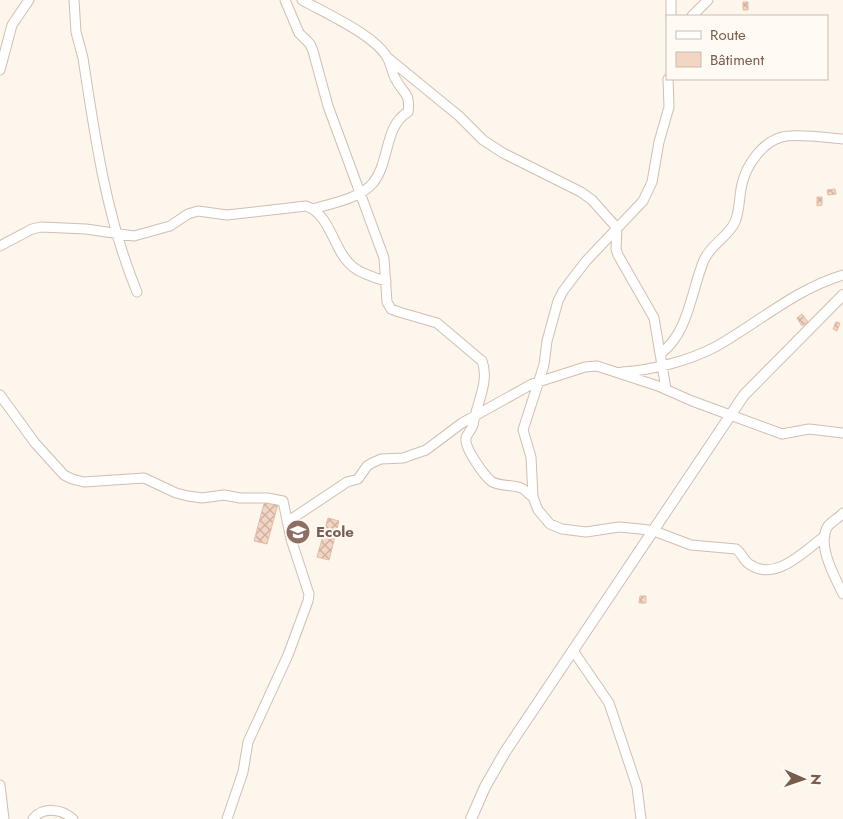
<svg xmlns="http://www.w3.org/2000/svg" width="843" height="819" viewBox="0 0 843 819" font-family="Jost,sans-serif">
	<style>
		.building { fill: url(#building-cross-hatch); stroke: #e6bba3 }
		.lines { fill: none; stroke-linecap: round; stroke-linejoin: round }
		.minor-casing { stroke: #d1beb0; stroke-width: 11 }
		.tertiary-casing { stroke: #d1beb0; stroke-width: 12 }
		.minor { stroke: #fff; stroke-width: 9 }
		.tertiary { stroke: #fff; stroke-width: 10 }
		.labels { text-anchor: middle; stroke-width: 4; stroke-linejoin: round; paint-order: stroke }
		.education-label { font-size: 15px; font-weight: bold; fill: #785e54; stroke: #fffaf3; text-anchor: start }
	</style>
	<defs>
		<pattern id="building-cross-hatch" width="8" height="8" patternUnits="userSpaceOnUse" patternTransform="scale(1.25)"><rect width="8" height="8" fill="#f3d5c3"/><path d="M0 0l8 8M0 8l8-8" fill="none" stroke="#cab0a1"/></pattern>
	</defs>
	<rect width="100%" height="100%" fill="#fdf6ec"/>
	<!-- building -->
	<path class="building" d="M743 2H748V10H743Z
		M835 189 836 194 828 195 827 190Z
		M817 197H822V205L817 206Z
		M802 314 808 322 802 326 797 318Z
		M836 322 840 323 837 331 833 329Z
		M265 500 278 504 267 544 254 541Z
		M328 518 339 521 329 560 317 557Z
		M640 596H646V603H639Z"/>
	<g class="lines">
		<defs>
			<path id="minor" d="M74 0 76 32 83 58C95 137 106 217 137 292
				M285 0 299 33 310 44 313 51 328 106 384 258 387 302 391 309 399 312 437 323 482 361C490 381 476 405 473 425 472 429 467 434 466 438 464 448 484 475 491 481 499 487 513 484 521 488 525 489 529 495 533 497
				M302 0C325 13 377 36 388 59 391 65 392 72 395 78 402 93 411 92 408 112 384 126 390 162 373 183 359 199 333 203 313 209
				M671 16V0
				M692 16 708 0
				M388 58 459 116 483 140 503 153 581 192 592 200 617 228 616 249 618 255 654 318 666 389
				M0 70 12 25 29 0
				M668 79 669 107 659 142 652 182 643 201 586 261 563 291 558 301 547 341 544 365 523 430 531 457 533 497 538 510 550 524 562 529 586 532 619 527 640 529 654 531 691 545 736 549C742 553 743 560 749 564 776 583 805 550 825 536
				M0 246 32 229 41 227 86 229 134 236 170 226 188 214 198 211 227 215 306 206C331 214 333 251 353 267 362 274 375 278 386 281
				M660 354C689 333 691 291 704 260 711 244 728 237 735 222 740 210 739 196 742 184 746 166 762 142 782 137 795 133 829 138 843 139
				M622 372C653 370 689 361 717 346 759 322 796 289 843 275
				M0 395 35 443 64 475 72 479 84 482 144 478 176 493 188 496 202 498 224 495 240 498H267L283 501 291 539 309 594 308 601 288 655 248 742 243 772 227 819
				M843 513C839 518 832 521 828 526 816 545 835 577 843 594
				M287 522 347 482 358 479 367 466 372 463 381 459 403 458 426 450 462 423 532 384 585 367 597 366 658 386 692 401 782 434 809 429 843 433
				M574 652 609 703 637 787 641 819
				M0 785 4 819
				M33 819C43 806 62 809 73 819"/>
			<path id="tertiary" d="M471 819 485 787 505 752 744 395 843 295"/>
		</defs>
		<!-- minor casing -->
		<use href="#minor" class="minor-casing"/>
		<!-- tertiary casing -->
		<use href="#tertiary" class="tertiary-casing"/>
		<!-- minor -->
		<use href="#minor" class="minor"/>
		<!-- tertiary -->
		<use href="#tertiary" class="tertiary"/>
	</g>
	<!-- icons -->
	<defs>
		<symbol id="school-disc" viewBox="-11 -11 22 22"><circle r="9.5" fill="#8d6e63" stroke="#fffaf3"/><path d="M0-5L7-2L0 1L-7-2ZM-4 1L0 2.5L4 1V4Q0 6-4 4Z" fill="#fff"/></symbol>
	</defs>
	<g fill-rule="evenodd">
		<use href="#school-disc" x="284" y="518" width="28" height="28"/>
	</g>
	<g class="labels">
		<!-- education labels -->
		<g class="education-label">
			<text x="316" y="537">Ecole</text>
		</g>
	</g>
	<!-- legend -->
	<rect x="666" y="15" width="162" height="65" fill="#fffaf3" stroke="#cabbb1"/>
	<rect x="676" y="31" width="25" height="8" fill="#ffffff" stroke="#cabbb1"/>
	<text x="710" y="40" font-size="15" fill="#7a5c4d">Route</text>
	<rect x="676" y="52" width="25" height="15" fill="#f3d5c3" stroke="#cabbb1"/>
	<text x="710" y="65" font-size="15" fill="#7a5c4d">Bâtiment</text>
	<!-- north arrow -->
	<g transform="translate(803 779) rotate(92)" stroke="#fffaf3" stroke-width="4" paint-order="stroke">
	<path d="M0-4L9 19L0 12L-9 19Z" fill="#7a5c4d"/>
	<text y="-8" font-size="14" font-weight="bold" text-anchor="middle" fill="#7a5c4d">N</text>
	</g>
</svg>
